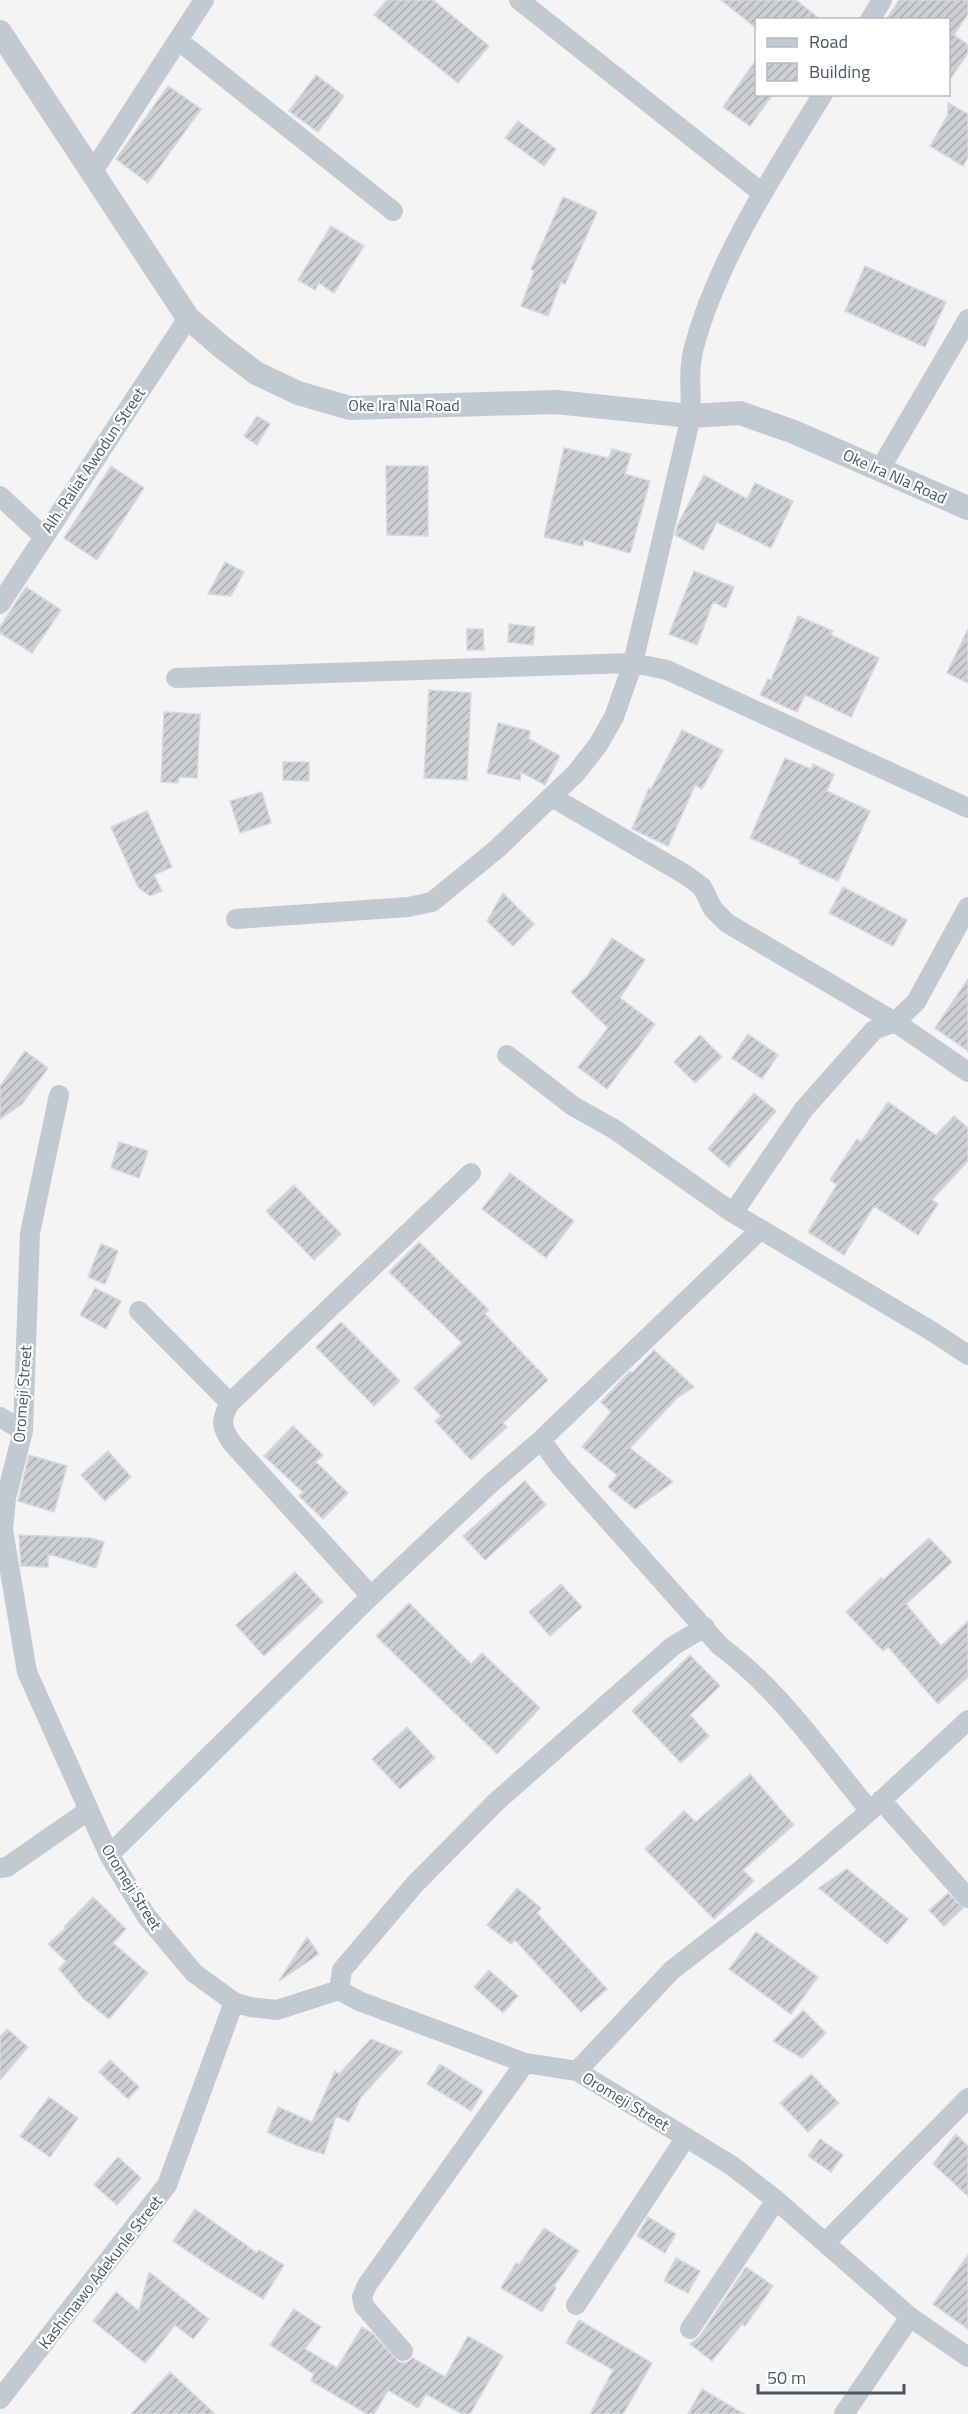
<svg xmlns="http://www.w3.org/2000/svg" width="968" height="2414" viewBox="0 0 968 2414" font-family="'Titillium Web',sans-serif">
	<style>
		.building { fill: url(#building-hatch); stroke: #d7d9de; stroke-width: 1.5 }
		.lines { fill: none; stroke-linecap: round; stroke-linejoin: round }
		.minor { stroke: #c1cad2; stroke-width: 20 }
		.tertiary { stroke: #c1cad2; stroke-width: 24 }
		.labels { text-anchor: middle; stroke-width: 4.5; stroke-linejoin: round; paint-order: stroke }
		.street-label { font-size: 16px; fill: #4a5661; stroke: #fff }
	</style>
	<defs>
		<pattern id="building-hatch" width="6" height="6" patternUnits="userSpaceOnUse" patternTransform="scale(1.5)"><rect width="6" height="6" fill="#cdcfd5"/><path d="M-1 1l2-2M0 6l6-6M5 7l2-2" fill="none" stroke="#a8abb0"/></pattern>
	</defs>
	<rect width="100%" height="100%" fill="#f5f3f3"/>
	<!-- building -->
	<path class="building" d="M387 0H433L489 46 458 83 374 15Z
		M721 0H796L821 20H756V28Z
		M899 0H968V14L954 35 968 45V53L948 82V20H886Z
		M756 60V94H773L750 126 723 107Z
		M316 75 344 96 318 132 289 111Z
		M168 86 201 109 148 183 116 159Z
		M948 103 968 114V157L963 166 930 146 948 115Z
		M518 121 556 149 544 166 505 138Z
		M563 197 597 212 565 284 561 282 548 316 521 306 534 271 531 269Z
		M331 226 364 246 334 293 319 283 315 290 298 280Z
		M865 266 946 302 925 347 845 311Z
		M257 416 270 424 257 445 244 436Z
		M564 448 609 458 612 449 631 454 625 474 650 481 630 553 584 540 583 546 544 537Z
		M111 466 144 488 97 560 64 538Z
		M386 466H428V536L387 535Z
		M704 475 747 499 755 483 793 501 771 548 717 522 703 550 675 535 678 524Z
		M225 562 244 572 231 596 208 594Z
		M694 571 734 587 726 608 713 602 697 645 669 634Z
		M26 587 61 610 32 653 0 633V627Z
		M798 616 833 631 831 635 879 658 851 717 805 695 797 712 760 695 768 679 771 680Z
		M509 624 535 627 533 645 508 642Z
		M467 629H483L484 650H467Z
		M968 629V683L947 673Z
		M429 690 471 693 467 780 424 778Z
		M164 712 200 714 197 778 179 777 178 783 161 782Z
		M498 723 530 731 529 739 560 756 545 785 521 772 520 780 487 773Z
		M682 730 723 750 702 789 695 785 668 846 632 829 649 788 651 789Z
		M785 758 811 769 813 764 834 774 827 791 870 811 838 881 799 863 800 860 750 838Z
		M283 762H309V781L283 780Z
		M262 792 271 823 240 833 230 801Z
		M147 811 172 867 154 875 162 891 150 896 138 887 111 827Z
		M843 887 907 920 893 946 829 913Z
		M503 893 534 924 513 946 487 921Z
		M612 938 645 960 620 998 655 1024 607 1089 578 1067 608 1028 571 992 588 975Z
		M968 979V1051L935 1028Z
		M748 1034 778 1055 762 1079 732 1058Z
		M700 1035 722 1057 695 1083 674 1062Z
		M25 1051 48 1068 22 1104 0 1119V1086Z
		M754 1093 776 1111 729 1167 708 1149Z
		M888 1102 936 1135 954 1116 968 1128V1161L932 1200 938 1204 918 1235 874 1206 844 1255 808 1232 837 1185 830 1180 857 1139 861 1142Z
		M119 1142 148 1151 139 1178 111 1168Z
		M510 1173 574 1221 546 1258 482 1209Z
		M294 1185 341 1234 314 1260 266 1211Z
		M419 1242 489 1310 485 1314 548 1380 503 1423 507 1427 471 1460 435 1421 441 1416 414 1388 462 1343 389 1272Z
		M101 1244 118 1251 105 1284 88 1277Z
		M95 1288 121 1301 106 1329 80 1315Z
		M341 1322 400 1381 374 1406 316 1347Z
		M654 1350 694 1387 678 1397 630 1448 673 1482 635 1509 608 1487 617 1475 582 1447 611 1412 601 1402 627 1374 630 1371 632 1373Z
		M293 1426 323 1455 316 1462 348 1493 323 1519 299 1496 303 1492 264 1456Z
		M108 1451 131 1477 105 1501 81 1475Z
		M29 1455 67 1466 54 1512 18 1501Z
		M525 1481 546 1505 485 1560 463 1536Z
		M19 1535 91 1538 104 1542 96 1568 48 1554V1567L21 1566Z
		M929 1538 952 1562 906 1604 941 1646 968 1621V1677L938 1704 888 1647 883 1651 846 1612 881 1578 883 1580Z
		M295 1572 323 1602 264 1656 236 1625Z
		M561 1584 582 1607 550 1636 529 1612Z
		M409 1603 471 1664 482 1653 540 1708 497 1754 376 1636Z
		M690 1655 720 1686 690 1715 709 1736 681 1763 632 1711Z
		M407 1727 435 1758 400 1789 372 1759Z
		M750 1774 794 1825 743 1870 754 1881 714 1919 645 1849 684 1811 696 1822Z
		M847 1869 908 1919 887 1944 819 1888Z
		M517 1888 541 1908 537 1913 607 1989 581 2012 515 1940 511 1944 487 1925Z
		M948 1893 963 1908 944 1926 929 1910Z
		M93 1897 126 1929 113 1943 148 1973 109 2019 84 1999 59 1969 66 1961 48 1944 65 1929 64 1927Z
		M756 1932 818 1977 791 2014 729 1969Z
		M307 1937 319 1954 279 1981Z
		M489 1970 518 1996 503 2013 474 1987Z
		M803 2010 826 2033 802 2058 773 2041Z
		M7 2029 28 2047 0 2080V2037Z
		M371 2039 402 2052 361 2097 349 2122 336 2116 324 2154 298 2146 267 2132 278 2107 312 2122 335 2071 339 2074Z
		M110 2060 139 2087 128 2099 99 2072Z
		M440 2064 483 2091 471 2111 427 2084Z
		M811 2074 839 2103 808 2132 780 2103Z
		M49 2097 78 2118 50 2157 20 2136Z
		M956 2134 968 2146V2196L933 2164Z
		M820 2139 843 2155 831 2172 808 2156Z
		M118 2157 141 2178 117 2205 94 2185Z
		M195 2209 257 2253 259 2250 284 2265 263 2299 217 2271 173 2241Z
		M648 2217 676 2234 665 2253 637 2236Z
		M544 2228 579 2251 554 2286 556 2288 542 2312 501 2288 516 2263 519 2265Z
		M968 2255V2329L933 2304Z
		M676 2258 700 2271 688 2293 664 2281Z
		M746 2267 773 2286 745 2326 742 2324 712 2361 690 2344 700 2336Z
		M149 2272 209 2319 193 2339 175 2325 145 2363 93 2321 116 2292 139 2311Z
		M294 2309 321 2327 305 2349 337 2368 362 2327 372 2333 399 2362 406 2363 413 2358 445 2377 468 2336 503 2356 470 2414H462L426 2394 418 2408 388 2390 374 2414H367L311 2381 314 2374 270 2345Z
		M579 2320 652 2363 623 2414H590L613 2370 566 2343Z
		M170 2372 215 2414H131Z
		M702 2389 744 2414H688Z"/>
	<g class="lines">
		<!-- minor -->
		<path class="minor" d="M519 0 762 193
			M870 20 882 0
			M179 41 393 211
			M93 171 204 0
			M880 469 968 319
			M0 496 43 536
			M0 604 188 318
			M176 678 633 663 667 670 968 808
			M552 797 686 875 702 887 713 909 727 923 895 1022 968 1072
			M236 919 408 907 432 902 498 848 576 773 598 745 614 717 633 663 691 416C691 393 688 369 694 347 718 258 775 172 823 94
			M507 1055 573 1106 614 1129 733 1213 933 1332 968 1355
			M59 1095 30 1233 23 1431 6 1498 3 1530 27 1672 109 1855 147 1917 194 1973 234 2002 250 2007 277 2010 339 1990 359 2001 525 2063 577 2071 731 2165 776 2200 910 2317 968 2357
			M733 1213 804 1109 874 1030 895 1022 916 1002 968 907
			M139 1311 230 1403
			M0 1417 23 1431
			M541 1440 560 1466 720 1646C780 1690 823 1754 870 1811
			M371 1596 232 1443C221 1427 220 1420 230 1403L471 1173
			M881 1800 968 1898
			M109 1855 371 1596 489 1485 541 1440 760 1230
			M0 1868 7 1867 89 1810
			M339 1990 342 1970 415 1884 496 1802 673 1646 705 1627
			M577 2071 672 1970 796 1874 870 1811 968 1720
			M826 2242 968 2098
			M576 2305 686 2137
			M690 2329 776 2200
			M403 2351 364 2306 362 2297 367 2285 525 2063
			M0 2399 167 2185 234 2002
			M844 2414 910 2317"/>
		<!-- tertiary -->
		<path class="tertiary" d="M0 32 188 318 223 348 256 373 298 393 350 408 556 402 691 416 740 413 794 432 968 508"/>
	</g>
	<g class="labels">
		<!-- street labels -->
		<g class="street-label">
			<text x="404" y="411">Oke Ira Nla Road</text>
			<text transform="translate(93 460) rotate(-56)" y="6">Alh. Raliat Awodun Street</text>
			<text transform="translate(895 476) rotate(24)" y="6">Oke Ira Nla Road</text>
			<text transform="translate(22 1394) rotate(-86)" y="6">Oromeji Street</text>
			<text transform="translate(132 1887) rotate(58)" y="6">Oromeji Street</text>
			<text transform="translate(626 2101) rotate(31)" y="6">Oromeji Street</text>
			<text transform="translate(100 2272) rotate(-52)" y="6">Kashimawo Adekunle Street</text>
		</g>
	</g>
	<!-- legend -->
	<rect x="755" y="18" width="195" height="78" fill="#ffffff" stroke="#b7bbc0" stroke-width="1.5"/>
	<rect x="767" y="38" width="30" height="9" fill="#c1cad2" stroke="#b7bbc0" stroke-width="1.5"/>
	<text x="809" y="48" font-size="18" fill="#4a5661">Road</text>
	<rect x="767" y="63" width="30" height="18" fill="url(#building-hatch)" stroke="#b7bbc0" stroke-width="1.5"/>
	<text x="809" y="78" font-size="18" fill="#4a5661">Building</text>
	<!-- scale -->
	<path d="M758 2384v9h146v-9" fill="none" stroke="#4a5661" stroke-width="3"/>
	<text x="767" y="2384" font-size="18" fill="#4a5661" stroke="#ffffff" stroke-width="4.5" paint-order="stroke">50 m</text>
</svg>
